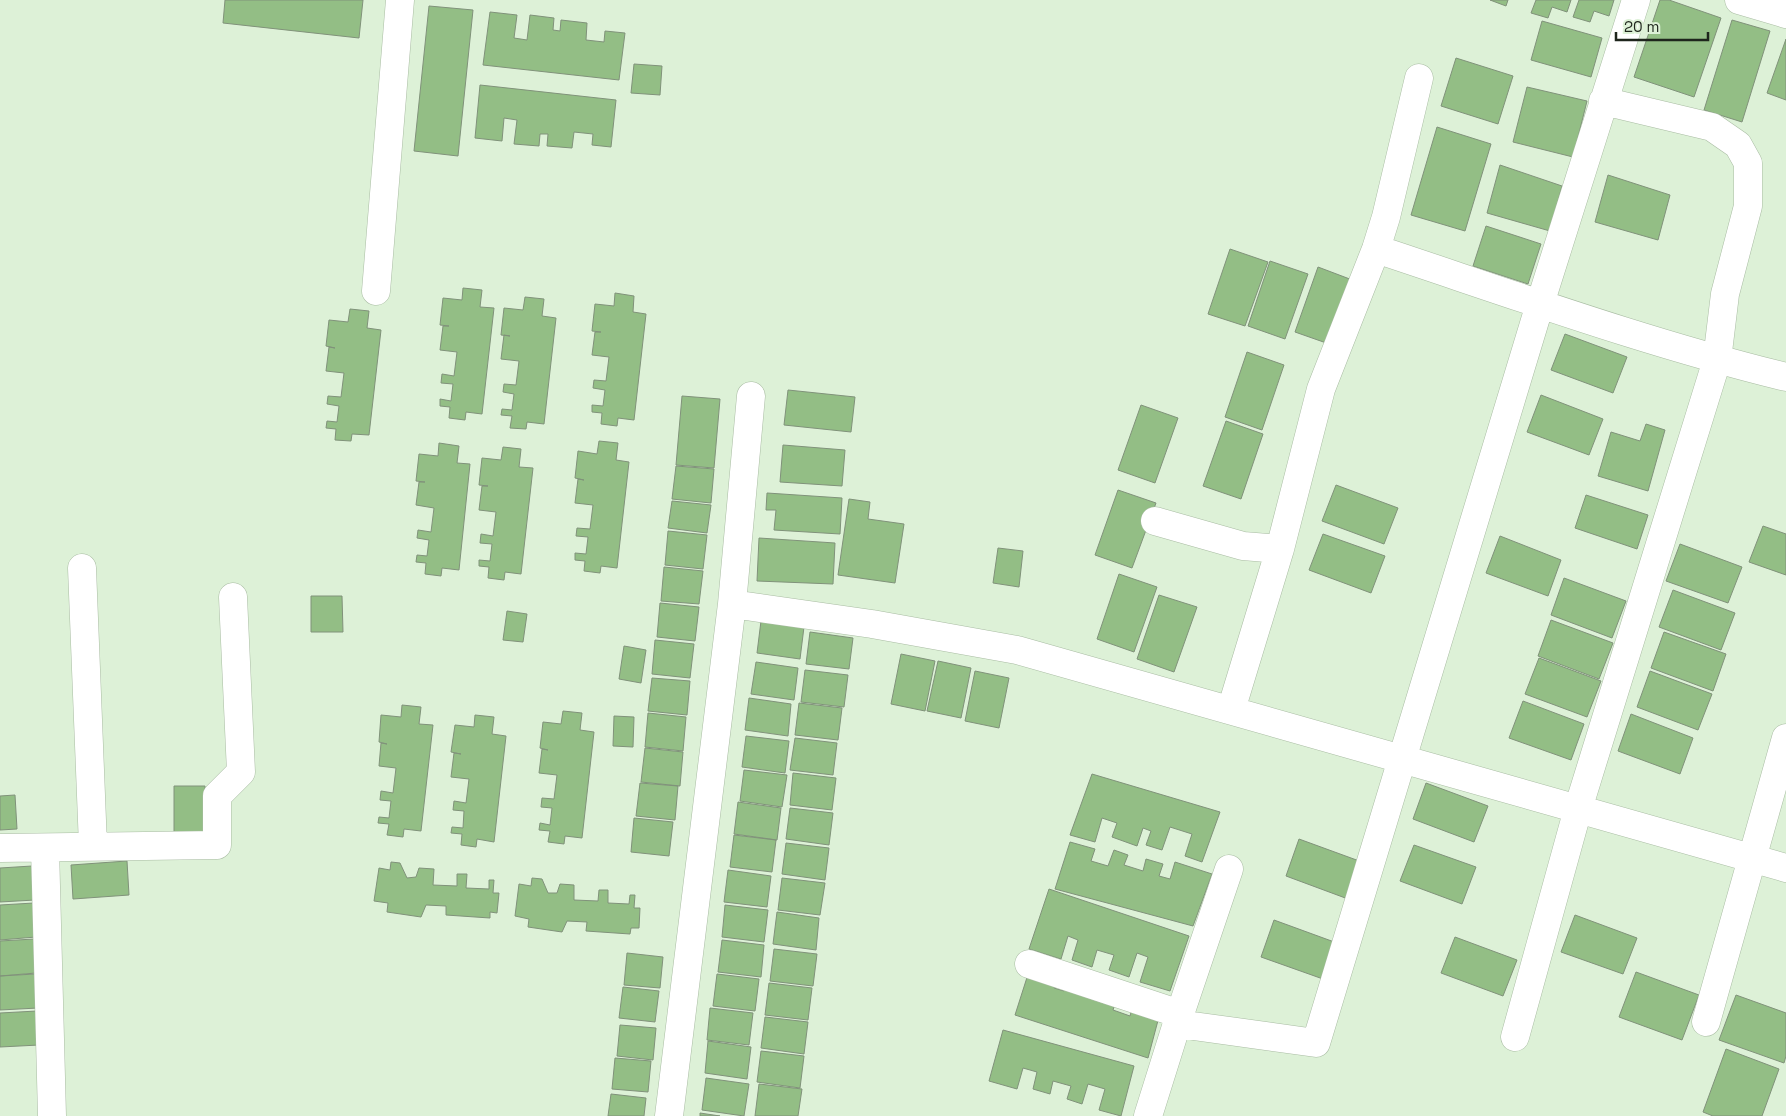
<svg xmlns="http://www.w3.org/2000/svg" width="1786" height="1116" viewBox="0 0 1786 1116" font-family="'Space Grotesk',sans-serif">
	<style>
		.building { fill: #93be85; stroke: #80927a }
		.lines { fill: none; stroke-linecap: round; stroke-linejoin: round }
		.minor-casing { stroke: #a9bca3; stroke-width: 29 }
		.minor { stroke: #fff; stroke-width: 28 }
	</style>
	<rect width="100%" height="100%" fill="#ddf1d7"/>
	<!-- building -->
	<path class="building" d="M225 0H363L359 38 223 23Z
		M1490 0H1508L1506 6Z
		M1536 0H1571L1567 12 1552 7 1548 18 1531 13Z
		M1579 0H1614L1609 16 1594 11 1590 22 1573 17Z
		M1660 0H1669L1721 18 1694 97 1634 77Z
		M429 6 473 10 458 156 414 151Z
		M490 12 517 15 514 38 527 40 530 15 554 18 553 30 560 31 561 20 587 23 586 40 604 42 605 31 625 33 619 80 483 65Z
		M1732 20 1770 31 1742 122 1704 110Z
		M1542 21 1602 38 1591 77 1531 60Z
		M1786 39V100L1767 93Z
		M1456 58 1513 76 1498 124 1441 106Z
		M634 64 662 66 660 95 631 93Z
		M480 85 616 100 611 147 592 145 593 134 574 132 572 148 547 146 548 134H540L539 146 514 144 517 120 504 118 502 141 475 138Z
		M1527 87 1587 101 1573 157 1513 142Z
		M1437 127 1491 144 1465 231 1411 215Z
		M1500 165 1562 186 1550 231 1487 213Z
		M1608 175 1670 195 1658 240 1595 222Z
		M1486 226 1541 244 1528 284 1473 266Z
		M1230 249 1268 262 1245 326 1208 314Z
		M1270 261 1308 274 1285 339 1248 326Z
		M1318 267 1355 281 1332 345 1295 332Z
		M463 288 482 290 480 307 494 308 482 414 466 412 465 420 449 418 450 407 440 406V399L451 401 453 384 441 383 442 374 454 376 457 352 440 350 443 326H449L440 325 443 298 462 300Z
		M615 293 634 296 633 312 646 314 634 420 618 418 617 426 601 424 602 413 592 412V405L603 406 605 390 593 388 594 380 606 381 609 357 592 355 595 332H601L592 331 595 304 614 306Z
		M525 297 544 299 542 316 556 318 544 424 527 422 526 429 510 428 512 416 501 415 502 409 512 410 514 394 503 392 504 384 516 385 519 361 501 359 504 335 510 336 501 335 504 308 523 310Z
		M350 309 369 311 367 328 381 330 369 435 352 434 351 441 335 440 336 429 326 428 327 421 337 422 339 406 327 404 328 396 341 397 344 373 326 371 329 347 335 348 326 346 329 320 348 322Z
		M1565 334 1627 357 1613 393 1551 370Z
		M1247 352 1284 365 1262 430 1225 417Z
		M788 390 855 397 851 432 784 425Z
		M1541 395 1603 419 1589 455 1527 432Z
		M682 396 720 399 714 468 676 465Z
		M1141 405 1178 418 1155 483 1118 470Z
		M1226 421 1263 434 1241 499 1203 486Z
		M1646 424 1665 430 1648 491 1598 476 1611 432 1640 441Z
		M599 441 618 443 616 460 629 462 617 568 601 566 600 573 584 571 585 561 575 560V553L586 554 588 537 576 536 577 528 590 529 593 505 575 503 578 479 584 480 575 478 578 451 597 454Z
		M439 443 459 446 457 463 470 464 459 570 442 568 441 576 425 574 426 563 416 562 417 555 427 556 429 540 417 538 418 530 431 532 434 508 416 505 419 482H425L416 481 419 454 438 456Z
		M783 445 845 450 842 486 780 482Z
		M503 447 521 449 519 467 533 468 521 574 505 572 504 580 488 578 489 567 479 566V560L490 561 492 544 480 543 481 534 493 536 496 512 479 510 482 486H488L479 485 482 458 501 460Z
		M676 466 714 469 711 503 672 499Z
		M1336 485 1398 508 1384 544 1322 521Z
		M1118 490 1156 503 1132 568 1095 555Z
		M767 493 842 498 840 534 774 530 776 510H766Z
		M1586 495 1648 515 1637 549 1575 528Z
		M849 499 870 502 868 519 904 524 895 583 838 575Z
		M672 501 711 505 707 533 668 528Z
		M1763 526 1786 534V575L1749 562Z
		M668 531 707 535 703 569 665 565Z
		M1323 534 1385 556 1371 593 1309 570Z
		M1500 536 1561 560 1548 596 1486 573Z
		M759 538 835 543 833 584 757 581Z
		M1680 544 1742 567 1728 603 1666 581Z
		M998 548 1023 551 1019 587 993 583Z
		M664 567 703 571 699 604 661 601Z
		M1119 574 1157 587 1134 652 1097 639Z
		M1564 578 1626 601 1612 638 1551 615Z
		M1673 590 1735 613 1721 650 1659 627Z
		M1159 595 1197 607 1174 672 1137 659Z
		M311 596H342L343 632H311Z
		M660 603 699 607 695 641 657 637Z
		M507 611 527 614 523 642 503 640Z
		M1551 620 1613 643 1599 679 1538 656Z
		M761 621 804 627 800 659 757 653Z
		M810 632 853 638 849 669 806 664Z
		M1664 632 1726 654 1713 691 1651 668Z
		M655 640 694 644 690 678 652 674Z
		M624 646 646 650 641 683 619 679Z
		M901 654 935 661 925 711 891 704Z
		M1539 658 1601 681 1587 717 1525 694Z
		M938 661 971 668 961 718 927 711Z
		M756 662 798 668 794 700 751 694Z
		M805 670 848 675 844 707 801 702Z
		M975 671 1009 678 999 728 965 721Z
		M1650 671 1712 694 1698 730 1637 707Z
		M652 678 690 681 687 715 648 711Z
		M749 698 791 704 788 736 745 730Z
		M1523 701 1584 724 1571 760 1509 738Z
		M799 703 842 708 838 740 795 735Z
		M402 705 421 707 419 724 433 725 421 831 404 829 403 837 387 835 389 824 378 823 379 817 389 818 391 801 380 800 381 791 393 793 396 768 379 766 381 743 387 744 379 742 381 715 401 717Z
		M563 711 582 713 580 730 594 732 582 838 565 836 564 844 548 842 550 831 539 830 540 823 550 825 552 808 541 807 542 798 554 799 557 775 539 773 542 749 548 750 540 748 543 722 561 724Z
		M648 713 686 717 683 751 645 747Z
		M1631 714 1693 738 1680 774 1618 751Z
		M475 715 494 717 492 734 506 736 494 842 477 839 476 847 461 845 462 834 451 833 452 827 463 828 464 811 453 810 454 801 466 803 469 779 451 777 454 753 461 754 451 752 455 725 474 727Z
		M614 716 634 717 633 747 613 746Z
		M746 736 789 741 785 773 742 767Z
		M795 738 837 743 833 775 790 770Z
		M645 748 683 752 680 786 641 782Z
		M744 770 787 775 782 807 740 801Z
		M793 773 836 778 832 810 790 805Z
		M1092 774 1220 812 1202 862 1185 856 1192 834 1170 827 1162 850 1146 845 1151 831 1143 828 1137 846 1112 837 1117 823 1102 818 1095 842 1070 835Z
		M640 783 678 786 675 820 636 816Z
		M1426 783 1488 806 1474 842 1413 819Z
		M174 786H205L206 832 174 833Z
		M15 795 17 829 0 830V796Z
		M738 802 781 808 777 840 734 834Z
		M790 808 833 813 829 845 786 839Z
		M634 818 673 822 669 856 631 852Z
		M734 835 776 840 772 872 730 867Z
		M1299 839 1362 862 1348 899 1286 876Z
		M1070 842 1095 849 1091 861 1108 866 1114 850 1128 855 1124 865 1143 871 1146 859 1163 864 1159 876 1170 879 1175 862 1212 874 1193 926 1055 889Z
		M786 843 829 848 825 880 782 874Z
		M1414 845 1476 867 1462 904 1400 881Z
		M127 861 129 895 73 899 71 865Z
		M391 862 400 863 407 878 416 877 419 868 434 869 433 885 457 886V874H467L466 888 489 889V880H494L493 893H499L497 913 490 912V918L446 915V906L426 905 421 917 387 912 388 903 374 901 379 868 390 870Z
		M32 866 35 900 0 902V868Z
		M728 870 771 876 767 907 724 902Z
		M532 878 542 879 548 893H557L560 884 574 885V900L598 901 599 890H608V903L629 904 630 895H635L634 908H640L639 928H631L630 934 586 931 587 922 567 921 562 932 528 927 529 919 515 916 519 884 531 886Z
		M782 878 825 883 820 915 778 910Z
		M1049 889 1189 936 1170 991 1140 982 1148 957 1137 953 1129 977 1109 970 1114 955 1097 950 1092 967 1072 960 1078 940 1068 936 1061 959 1029 949Z
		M34 903 36 937 0 940V905Z
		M725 905 768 910 764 942 722 937Z
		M777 912 819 918 816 950 773 944Z
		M1575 915 1637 938 1623 974 1561 952Z
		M1274 920 1337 943 1323 979 1261 957Z
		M1455 937 1517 960 1503 996 1441 973Z
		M34 939 36 973 0 976V941Z
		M722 940 764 945 761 977 718 972Z
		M774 949 817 954 813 986 770 981Z
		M627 953 663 957 660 988 624 985Z
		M1030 968 1058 977 1054 988 1064 991 1067 979 1088 998 1103 1003 1105 997 1116 1001 1113 1010 1130 1016 1133 1005 1160 1013 1148 1058 1015 1015Z
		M1636 972 1699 995 1682 1040 1619 1017Z
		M35 974 38 1008 0 1010V976Z
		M717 974 759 979 755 1011 713 1006Z
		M769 983 812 988 808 1020 765 1015Z
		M623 987 659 991 655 1022 619 1018Z
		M1736 995 1786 1013V1056L1784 1063 1719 1040Z
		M710 1008 753 1013 749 1045 707 1040Z
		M37 1011 39 1045 0 1047V1013Z
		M765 1017 808 1022 804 1054 761 1048Z
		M620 1025 656 1028 653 1060 617 1056Z
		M1003 1030 1134 1066 1121 1116 1099 1110 1105 1089 1088 1084 1082 1104 1067 1099 1071 1086 1053 1081 1050 1094 1033 1089 1037 1072 1023 1068 1017 1089 989 1081Z
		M708 1041 751 1047 747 1079 705 1073Z
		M1726 1049 1779 1069 1762 1116H1713L1703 1112Z
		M761 1051 804 1056 800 1088 757 1082Z
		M615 1058 651 1061 648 1092 612 1089Z
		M706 1078 749 1084 744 1116 702 1110Z
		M759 1084 802 1089 798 1116H755Z
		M611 1094 646 1098 644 1116H608Z
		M700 1113 720 1116H700Z"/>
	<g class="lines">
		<defs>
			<path id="minor" d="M1739 0 1786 14
				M1376 249C1512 294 1647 343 1786 377
				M376 291 400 0
				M1155 521 1243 546 1280 549
				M82 568 93 846
				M732 604 872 624 1017 650 1786 868
				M1231 710 1280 549 1321 389 1376 249 1386 217 1419 78
				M0 848 217 845V796L241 772 233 597
				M45 848 52 1116
				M1029 964 1180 1014 1186 1025 1316 1043 1540 304 1636 0
				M1706 1022 1786 738
				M1515 1037 1578 809 1717 360 1725 294 1748 206V163L1738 145 1712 127 1603 101
				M669 1116 732 604 751 396
				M1148 1116 1180 1014 1229 869"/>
		</defs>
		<!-- minor casing -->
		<use href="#minor" class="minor-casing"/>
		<!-- minor -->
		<use href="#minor" class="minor"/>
	</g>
	<!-- scale -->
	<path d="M1616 32v8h92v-8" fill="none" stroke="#1e251c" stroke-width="2.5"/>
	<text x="1624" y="32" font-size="15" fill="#1e251c" stroke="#ddf1d7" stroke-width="4" paint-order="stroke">20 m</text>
</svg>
